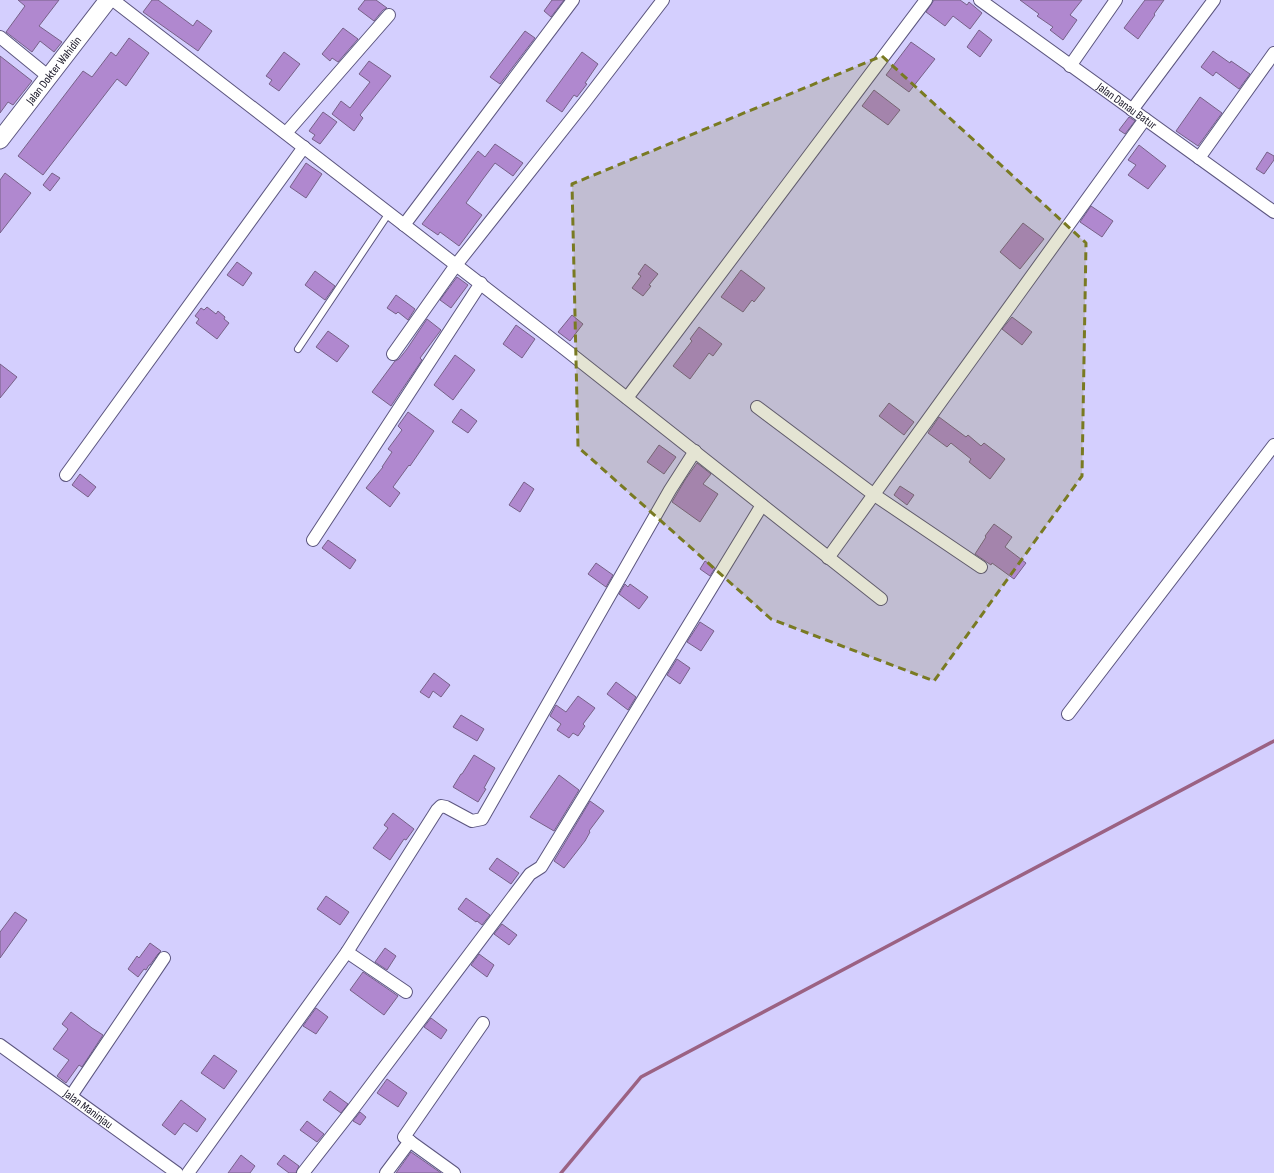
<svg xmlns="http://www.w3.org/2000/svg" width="1274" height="1173" viewBox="0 0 1274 1173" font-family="'Sofia Sans Condensed',sans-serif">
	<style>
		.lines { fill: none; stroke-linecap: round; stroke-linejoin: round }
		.stream { stroke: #9b6283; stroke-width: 3.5 }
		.building { fill: #b088cf; stroke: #776188 }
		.lane-casing { stroke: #5c567f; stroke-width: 8 }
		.street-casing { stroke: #5c567f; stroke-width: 14 }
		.secondary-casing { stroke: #5c567f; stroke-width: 19 }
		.lane { stroke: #fff; stroke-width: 6 }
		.street { stroke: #fff; stroke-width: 12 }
		.secondary { stroke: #fff; stroke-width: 17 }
		.marked { fill: #797a22; fill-opacity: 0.2; stroke: #797a22; stroke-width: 3; stroke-dasharray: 8 5; stroke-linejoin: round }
		.labels { text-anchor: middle; stroke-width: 3.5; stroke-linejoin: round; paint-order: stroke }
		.street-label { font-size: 12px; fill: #191627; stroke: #d4cffe }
	</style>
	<rect width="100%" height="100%" fill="#d4cffe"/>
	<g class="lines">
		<!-- stream -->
		<path class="stream" d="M561 1173 641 1077 1274 741"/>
	</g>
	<!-- building -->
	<path class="building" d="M18 0H59L39 26 62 42 54 52 40 41 32 52 6 32 25 6Z
		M152 0H158L193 26 197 20 212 31 198 51 143 12Z
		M365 0H376L387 8 383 10 374 21 358 9Z
		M552 0H564L551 17 544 11Z
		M934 0H960L967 5 969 2 982 13 970 29 953 16 945 26 926 12Z
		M1020 0H1082L1070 15 1077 20 1063 40 1050 30 1053 27 1037 16 1039 14Z
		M1145 0H1164L1154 14 1155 15 1138 39 1124 28Z
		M343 28 358 39 338 62 332 58 330 61 322 54Z
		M979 30 992 40 980 57 967 47Z
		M525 31 535 38 500 84 490 77Z
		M129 38 149 53 126 86 117 79 43 175 18 156 83 71 92 77 111 52 116 56Z
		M911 42 935 59 909 92 886 75Z
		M1213 51 1230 63 1231 61 1250 74 1239 89 1216 72 1213 76 1201 67Z
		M284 52 300 64 279 91 269 84 272 80 266 76Z
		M582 52 598 64 585 83 587 84 577 97 574 95 562 112 546 101Z
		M0 56 32 81 13 105 8 102 0 113Z
		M369 61 391 76 360 115 363 118 354 131 332 114 341 101 350 108 370 82 359 74Z
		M874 90 900 110 888 125 862 106Z
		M1200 97 1222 113 1198 146 1176 131Z
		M323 112 337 122 320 144 312 139 315 135 309 131Z
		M1129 117 1135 121 1125 134 1119 130Z
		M495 144 523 163 513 176 495 163 483 179 466 203 482 215 459 246 440 232 438 235 422 224 478 151 485 157Z
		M1139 145 1166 166 1148 189 1128 175 1136 165 1128 160Z
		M1267 152 1274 156V160L1264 174 1256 169Z
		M306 163 322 174 306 198 290 187Z
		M5 173 31 193 0 233V180Z
		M52 173 60 178 50 191 43 185Z
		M1091 206 1113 221 1102 237 1080 222Z
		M1023 223 1044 239 1020 269 1000 252Z
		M237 262 252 273 243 286 227 275Z
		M645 264 658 274 649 285 651 286 643 296 632 288 641 276 638 274Z
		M741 270 765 288 754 302 752 300 743 312 721 297Z
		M315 271 335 286 325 300 305 285Z
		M457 277 468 285 451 308 440 300Z
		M396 295 415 309 408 320 398 312 396 314 387 308Z
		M207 307 216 314 218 311 225 317 224 319 229 323 217 339 196 323 199 319 195 316 201 308 204 310Z
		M572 315 583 324 570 341 558 332Z
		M1012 317 1032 332 1022 345 1002 329Z
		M427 319 441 330 420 358 422 360 391 406 372 392 395 361 399 359 407 349Z
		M516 325 535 339 522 358 503 344Z
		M699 327 722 344 713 356 709 353 690 379 673 366 692 341 690 339Z
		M328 331 349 346 337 362 316 347Z
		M455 355 475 370 453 400 434 385Z
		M0 364 17 377 0 398Z
		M889 403 914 422 904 435 879 416Z
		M461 409 477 421 468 433 452 422Z
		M408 412 434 431 410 466 409 465 393 487 400 493 390 507 366 488 383 467H382L392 452 388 449 402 430 398 426Z
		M939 417 966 437 968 435 981 446 984 443 1005 459 990 479 969 462 971 459 951 443 947 447 928 433Z
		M659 445 676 457 664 474 647 462Z
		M697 463 711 474 703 484 718 494 700 522 672 502 685 480Z
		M80 474 96 487 88 497 72 485Z
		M524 482 534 489 520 512 509 505Z
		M900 486 914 495 907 505 894 495Z
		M994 524 1012 537 1005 547 1026 563 1014 579 992 563 991 565 975 554 986 537 985 536Z
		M328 540 356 560 350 569 322 548Z
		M705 561 715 568 710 576 700 569Z
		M596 563 613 575 606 587 588 574Z
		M625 584 628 587 630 584 648 597 639 609 619 594Z
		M700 622 714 631 701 651 687 642Z
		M677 659 690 668 680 684 667 675Z
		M434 673 450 685 441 697 433 691 429 698 420 692Z
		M616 682 636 697 628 710 607 694Z
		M578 696 595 708 583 724 585 726 578 736 573 733 569 738 557 730 561 724 550 716 556 705 566 712Z
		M461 715 484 729 477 741 453 727Z
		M474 755 495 768 484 788 486 789 478 802 453 787 461 774H462Z
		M559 775 579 790 554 831 530 817Z
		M590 801 604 811 589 831 590 832 585 841 564 868 554 861Z
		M393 813 414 829 406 840 404 839 390 860 373 848 388 828 384 825Z
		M497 858 519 873 511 884 489 869Z
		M326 896 349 912 340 925 317 909Z
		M466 898 490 915 482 925 477 921 476 922 458 909Z
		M15 912 27 920 0 958V932Z
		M502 924 517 935 509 945 494 934Z
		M150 943 161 951 158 954 150 965H149L146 970 144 969 138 977 128 969 137 956 139 958Z
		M385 948 396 956 387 970 375 962Z
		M479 954 494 965 487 977 471 965Z
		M363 972 398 996 384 1015 350 990Z
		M316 1008 328 1017 316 1034 303 1026Z
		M71 1012 92 1028 103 1035 82 1067 79 1065 66 1083 57 1076 69 1060 53 1049 68 1029 62 1024Z
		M431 1018 447 1030 441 1039 424 1027Z
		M214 1055 237 1071 224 1089 201 1073Z
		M387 1079 407 1093 398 1107 377 1093Z
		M330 1091 348 1104 341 1113 323 1100Z
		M181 1100 206 1119 197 1132 184 1123 175 1135 162 1125Z
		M360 1112 366 1117 360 1125 353 1121Z
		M307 1121 324 1134 317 1142 300 1130Z
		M411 1152 441 1173H396Z
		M241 1155 255 1166 250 1173H228Z
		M284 1155 299 1166 296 1173H289L277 1164Z"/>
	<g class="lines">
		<defs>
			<path id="lane" d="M298 349 389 213"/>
			<g id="street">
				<path d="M113 0 566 350 881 599"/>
				<path id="s1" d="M980 0 1274 212"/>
				<path d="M0 37 49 77"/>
				<path d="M1070 66 1116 0"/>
				<path d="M1132 110 1214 0"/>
				<path d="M286 133 389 15"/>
				<path d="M1199 158 1274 53"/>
				<path d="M404 225 573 0"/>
				<path d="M393 354 456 265 584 103 663 0"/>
				<path d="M627 398 926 0"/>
				<path d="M757 407 873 494 981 567"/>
				<path d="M66 475 304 147"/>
				<path d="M313 540 481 283"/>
				<path d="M828 558 1145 119"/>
				<path d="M1068 714 1274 445"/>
				<path d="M347 952 406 992"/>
				<path id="s2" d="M0 1045 177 1173"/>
				<path d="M71 1096 164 958"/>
				<path d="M188 1173 347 952 437 810 441 806 446 807 472 821 482 819 670 490 695 451"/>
				<path d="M303 1173 353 1109 530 874 541 867 762 505"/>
				<path d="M386 1173 410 1141"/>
				<path d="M454 1173 404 1137 483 1023"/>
			</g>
			<g id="secondary">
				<path id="s3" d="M0 140 108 0"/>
			</g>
		</defs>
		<!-- lane casing -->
		<use href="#lane" class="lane-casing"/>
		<!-- street casing -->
		<use href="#street" class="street-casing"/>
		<!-- secondary casing -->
		<use href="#secondary" class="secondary-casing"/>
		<!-- lane -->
		<use href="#lane" class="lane"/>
		<!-- street -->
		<use href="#street" class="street"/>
		<!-- secondary -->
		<use href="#secondary" class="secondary"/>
	</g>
	<!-- marked area -->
	<path class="marked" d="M882 56 1086 243 1082 476 934 681 771 619 578 447 572 184Z"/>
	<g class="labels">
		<!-- street labels -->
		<g class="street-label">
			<text dy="4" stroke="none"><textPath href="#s3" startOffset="88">Jalan Dokter Wahidin</textPath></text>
			<text dy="4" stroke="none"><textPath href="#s1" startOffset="181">Jalan Danau Batur</textPath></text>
			<text dy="4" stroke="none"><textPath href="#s2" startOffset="109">Jalan Maninjau</textPath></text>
		</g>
	</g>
</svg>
